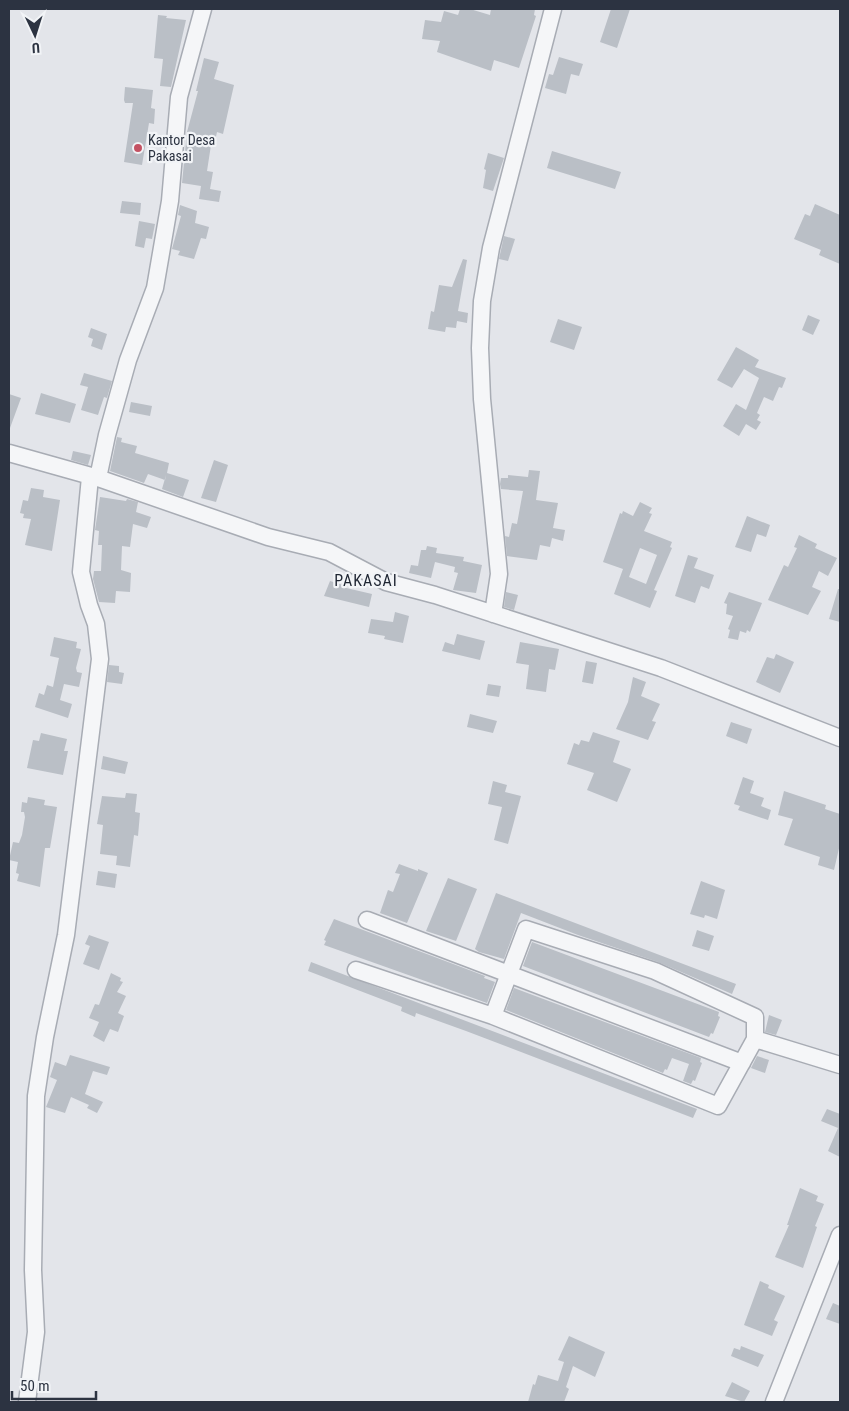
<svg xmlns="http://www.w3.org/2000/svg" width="849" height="1411" viewBox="0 0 849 1411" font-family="'Roboto Condensed',sans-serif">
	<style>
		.building { fill: #babfc6; fill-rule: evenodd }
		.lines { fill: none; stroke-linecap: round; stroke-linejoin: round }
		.minor-casing { stroke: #a8acb4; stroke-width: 19 }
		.minor { stroke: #f5f6f8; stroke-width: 16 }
		.poi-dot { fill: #c45263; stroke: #f2f4f7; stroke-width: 2 }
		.labels { text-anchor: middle; stroke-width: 4.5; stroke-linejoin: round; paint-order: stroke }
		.poi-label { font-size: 14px; fill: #2c3341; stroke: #f2f4f7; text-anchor: start }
		.quarter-label { font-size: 16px; letter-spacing: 1px; fill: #1e2532; stroke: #f2f4f7 }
	</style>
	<rect width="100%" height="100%" fill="#e3e5ea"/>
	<!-- building -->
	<path class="building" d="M460 9H470L490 15 491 9H535L534 15 536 16 519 68 494 60 491 71 437 52 440 41 422 39 425 20 441 22 444 11 458 15Z
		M611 9H630L617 48 600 42Z
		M158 15 167 16 166 18 186 20 171 87 160 86 163 59 154 58Z
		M559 57 583 64 579 76 571 74 566 94 545 88 549 74 553 75Z
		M204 58 219 62 214 79 234 85 223 134 217 132 214 146 211 145 207 171 213 172 210 189 221 191 219 202 199 199 201 186 182 183 187 132 198 91H196Z
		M125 87 153 90 151 108 155 109 154 124 149 123 142 165 124 162 133 103H125L124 100Z
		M552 151 621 172 615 189 547 168Z
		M488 153 504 158 493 191 483 188 486 170 484 169Z
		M122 201 141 203 140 215 120 213Z
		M815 204 840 215V264L819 255 821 250 794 239 805 214 810 216Z
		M180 205 197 211 195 223 209 227 206 239 201 238 194 259 178 255 180 251 172 249 181 216 178 215Z
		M139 221 155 224 152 239 146 238 144 248 135 246Z
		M504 236 515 239 508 261 499 259Z
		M463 259 467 260 458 311 468 313 467 323 457 321 456 328 446 327 445 332 428 329 431 311 434 312 439 285 452 287Z
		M808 315 820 320 813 335 802 330Z
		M558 319 582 327 574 350 550 342Z
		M91 328 107 334 102 350 91 346 93 339 88 337Z
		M736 347 759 360 755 367 786 378 782 388 779 387 773 401 764 397 757 413 760 415 757 420 761 422 756 430 746 424 739 436 723 426 736 404 746 410 759 378 744 369 732 388 717 380Z
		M84 373 112 381 107 398 104 397 98 415 81 410 88 387 80 385Z
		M41 393 76 404 70 423 35 414Z
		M9 394 21 398 10 428H9Z
		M131 402 152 406 150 416 129 412Z
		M117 437 122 438 121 442 137 446 135 453 169 463 167 473 189 480 183 497 162 489 166 475 165 480 148 474 144 483 110 471Z
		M73 451 91 455 88 465 71 460Z
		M214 460 228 465 216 502 201 498Z
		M529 470 540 471 536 500 558 503 553 528 565 530 563 541 552 538 550 547 540 545 537 560 507 556 505 536 509 537 512 523 517 524 523 491 501 489 500 484 501 478H508V475L528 477Z
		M31 488 44 490 43 497 60 500 52 551 25 545 31 519 23 518 24 514 20 513 23 500 28 501Z
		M100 497 126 501 127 499 138 502 136 512 151 517 147 528 133 524 130 547 122 546 121 570 131 573 130 592 116 591 115 603 99 602 93 579 94 571H101L102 545H98L99 531 95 530Z
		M640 502 652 508 649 513 652 514 644 531 672 542 670 547 672 548 654 590 657 591 650 608 614 594 623 569 603 562 620 513 622 514 623 511 633 516ZM640 548 657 555 646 584 629 577Z
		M747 516 770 525 766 537 757 534 751 552 735 547Z
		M799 535 817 544 815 548 837 558 828 576 819 571 812 587 821 591 808 615 768 600 784 565 788 567 797 548 794 547Z
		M427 546 437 548 436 553 464 557 463 561 482 565 476 593 453 590 458 573 454 572 455 567 435 562 431 578 409 573 411 565 418 566 421 550H426Z
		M688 555 698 558 694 568 714 575 709 589 701 586 695 603 675 596Z
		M330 581 343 585 342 587 372 594 369 607 324 596Z
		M838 589H840V622L829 619Z
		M506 592 518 595 514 610 504 607Z
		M729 592 762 603 750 632 747 630 746 633 740 631 738 640 728 638 730 630 728 629 733 616 726 614 727 604 724 603Z
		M395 612 409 616 403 643 384 639 385 636 368 633 371 619 393 622Z
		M457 634 485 641 480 660 442 651 445 642 454 645Z
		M54 637 77 642 76 648 81 649 76 668 77 672 82 673 79 687 64 684 60 700 72 704 68 718 35 707 39 693 44 695 47 685 53 687 59 658 50 656Z
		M520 642 559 649 555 670 549 669 546 692 526 689 529 665 516 663Z
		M776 654 794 662 780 693 756 682 767 657 774 659Z
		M586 661 597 663 593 684 582 682Z
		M109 665 119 666V672L124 673 122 684 107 682Z
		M633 677 646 682 641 696 660 704 652 721 656 722 648 740 616 729 628 702Z
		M488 684 501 686 499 697 486 695Z
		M470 714 497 721 493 733 467 727Z
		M731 722 752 729 747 744 726 736Z
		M593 732 620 741 613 762 631 769 617 802 587 790 594 773 567 764 574 743 579 745 581 740 589 742Z
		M41 733 67 739 64 751H68L63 775 27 768 33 740 39 741Z
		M103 756 128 762 125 774 101 769Z
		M743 777 754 781 750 793 764 798 761 806 771 810 768 820 738 810 740 806 734 804Z
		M493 781 507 785 505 792 521 796 508 844 494 840 502 807 488 804Z
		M784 791 826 805 825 809 840 814V844L834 870 818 865 820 857 784 845 793 819 778 815Z
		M126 793 137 794 135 812 140 813 138 836 134 835 130 867 116 865 117 856 100 854 103 825 97 824 102 796 125 798Z
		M28 797 45 800 44 805 57 807 50 848H45L40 887 17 881 19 874 16 873 18 862 9 860 13 842 19 843 22 835 25 817 24 812H21L22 802 27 803Z
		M399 864 418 871V869L428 873 407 923 380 913 388 890 393 892 400 874 395 873Z
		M98 871 117 874 115 888 96 885Z
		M448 878 477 889 456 941 426 931Z
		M701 881 725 890 717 919 705 915 704 918 690 914Z
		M496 893 736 984 732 994 658 962 578 935 521 913 504 959 479 952 475 949Z
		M334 919 485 976 484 978 495 982 487 1003 324 945 326 941 324 940Z
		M697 930 714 936 709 951 692 946Z
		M89 935 109 942 99 970 83 964 90 946 85 944Z
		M532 942 719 1012 718 1016 720 1017 713 1034 711 1033 709 1037 523 966Z
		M311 962 697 1109 693 1118 466 1031 416 1013 415 1017 401 1011 402 1007 308 971Z
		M111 973 121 978 120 981 123 982 117 992 126 996 118 1013 124 1016 118 1032 110 1029 104 1042 93 1036 99 1022 89 1018 95 1004 99 1005Z
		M514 988 701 1058 700 1062 702 1063 695 1081 693 1080 691 1084 683 1081 689 1064 672 1058 667 1070 665 1069 663 1073 506 1010Z
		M769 1015 782 1020 776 1035 765 1032Z
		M70 1055 110 1067 107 1075 93 1071 85 1094 103 1102 97 1113 87 1108 89 1105 71 1097 65 1113 46 1107 57 1080 50 1077 55 1062 66 1066Z
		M757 1056 769 1060 765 1073 751 1068Z
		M827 1109 840 1114V1157L828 1151 838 1128 821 1121Z
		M800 1188 818 1196 816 1201 824 1204 815 1226 817 1227 803 1268 775 1257 789 1225H787Z
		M760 1281 769 1285 768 1288 785 1296 774 1320 778 1322 772 1336 744 1325Z
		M833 1303 840 1306V1324L826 1319Z
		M569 1336 605 1352 595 1377 573 1366 566 1387 569 1389 564 1402H528L533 1384 535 1385 538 1375 558 1381 564 1362 558 1360Z
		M741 1346 764 1355 758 1367 731 1356 734 1348 740 1350Z
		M732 1382 750 1391 744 1402 725 1396Z"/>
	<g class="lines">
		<defs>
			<path id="minor" d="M203 9 179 97 170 201 155 288 128 360 107 435 98 478 268 537 329 552 386 582 435 595 661 668 840 738
				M9 453 98 478
				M493 614 499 574 482 399 480 348 482 301 491 248 553 9
				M367 920 742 1063
				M526 929 655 971 755 1017V1039L718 1106 493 1016Z
				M356 970 493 1016
				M755 1039 840 1065
				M27 1402 36 1332 33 1270 36 1096 45 1037 66 935 100 659 96 624 89 605 81 572 90 477
				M774 1402 840 1235"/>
		</defs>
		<!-- minor casing -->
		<use href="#minor" class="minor-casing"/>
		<!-- minor -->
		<use href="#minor" class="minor"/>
	</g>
	<!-- markers -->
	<circle class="poi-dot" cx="138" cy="148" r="5"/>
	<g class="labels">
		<!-- poi labels -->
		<g class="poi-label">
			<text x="148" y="145">Kantor Desa<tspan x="148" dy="16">Pakasai</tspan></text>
		</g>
		<!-- quarter labels -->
		<g class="quarter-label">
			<text x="366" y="586">PAKASAI</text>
		</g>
	</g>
	<!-- border -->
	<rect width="849" height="1411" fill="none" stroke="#2c3341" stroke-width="20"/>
	<!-- north arrow -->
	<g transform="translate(35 35) rotate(176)" stroke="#f2f4f7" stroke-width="4" paint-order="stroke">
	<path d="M0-4L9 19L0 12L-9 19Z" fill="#2c3341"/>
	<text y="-8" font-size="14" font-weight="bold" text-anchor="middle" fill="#2c3341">U</text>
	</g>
	<!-- scale -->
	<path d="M12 1391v8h84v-8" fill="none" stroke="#2c3341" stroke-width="2.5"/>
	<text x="20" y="1391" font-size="15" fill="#2c3341" stroke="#f2f4f7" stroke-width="4" paint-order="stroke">50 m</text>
</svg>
